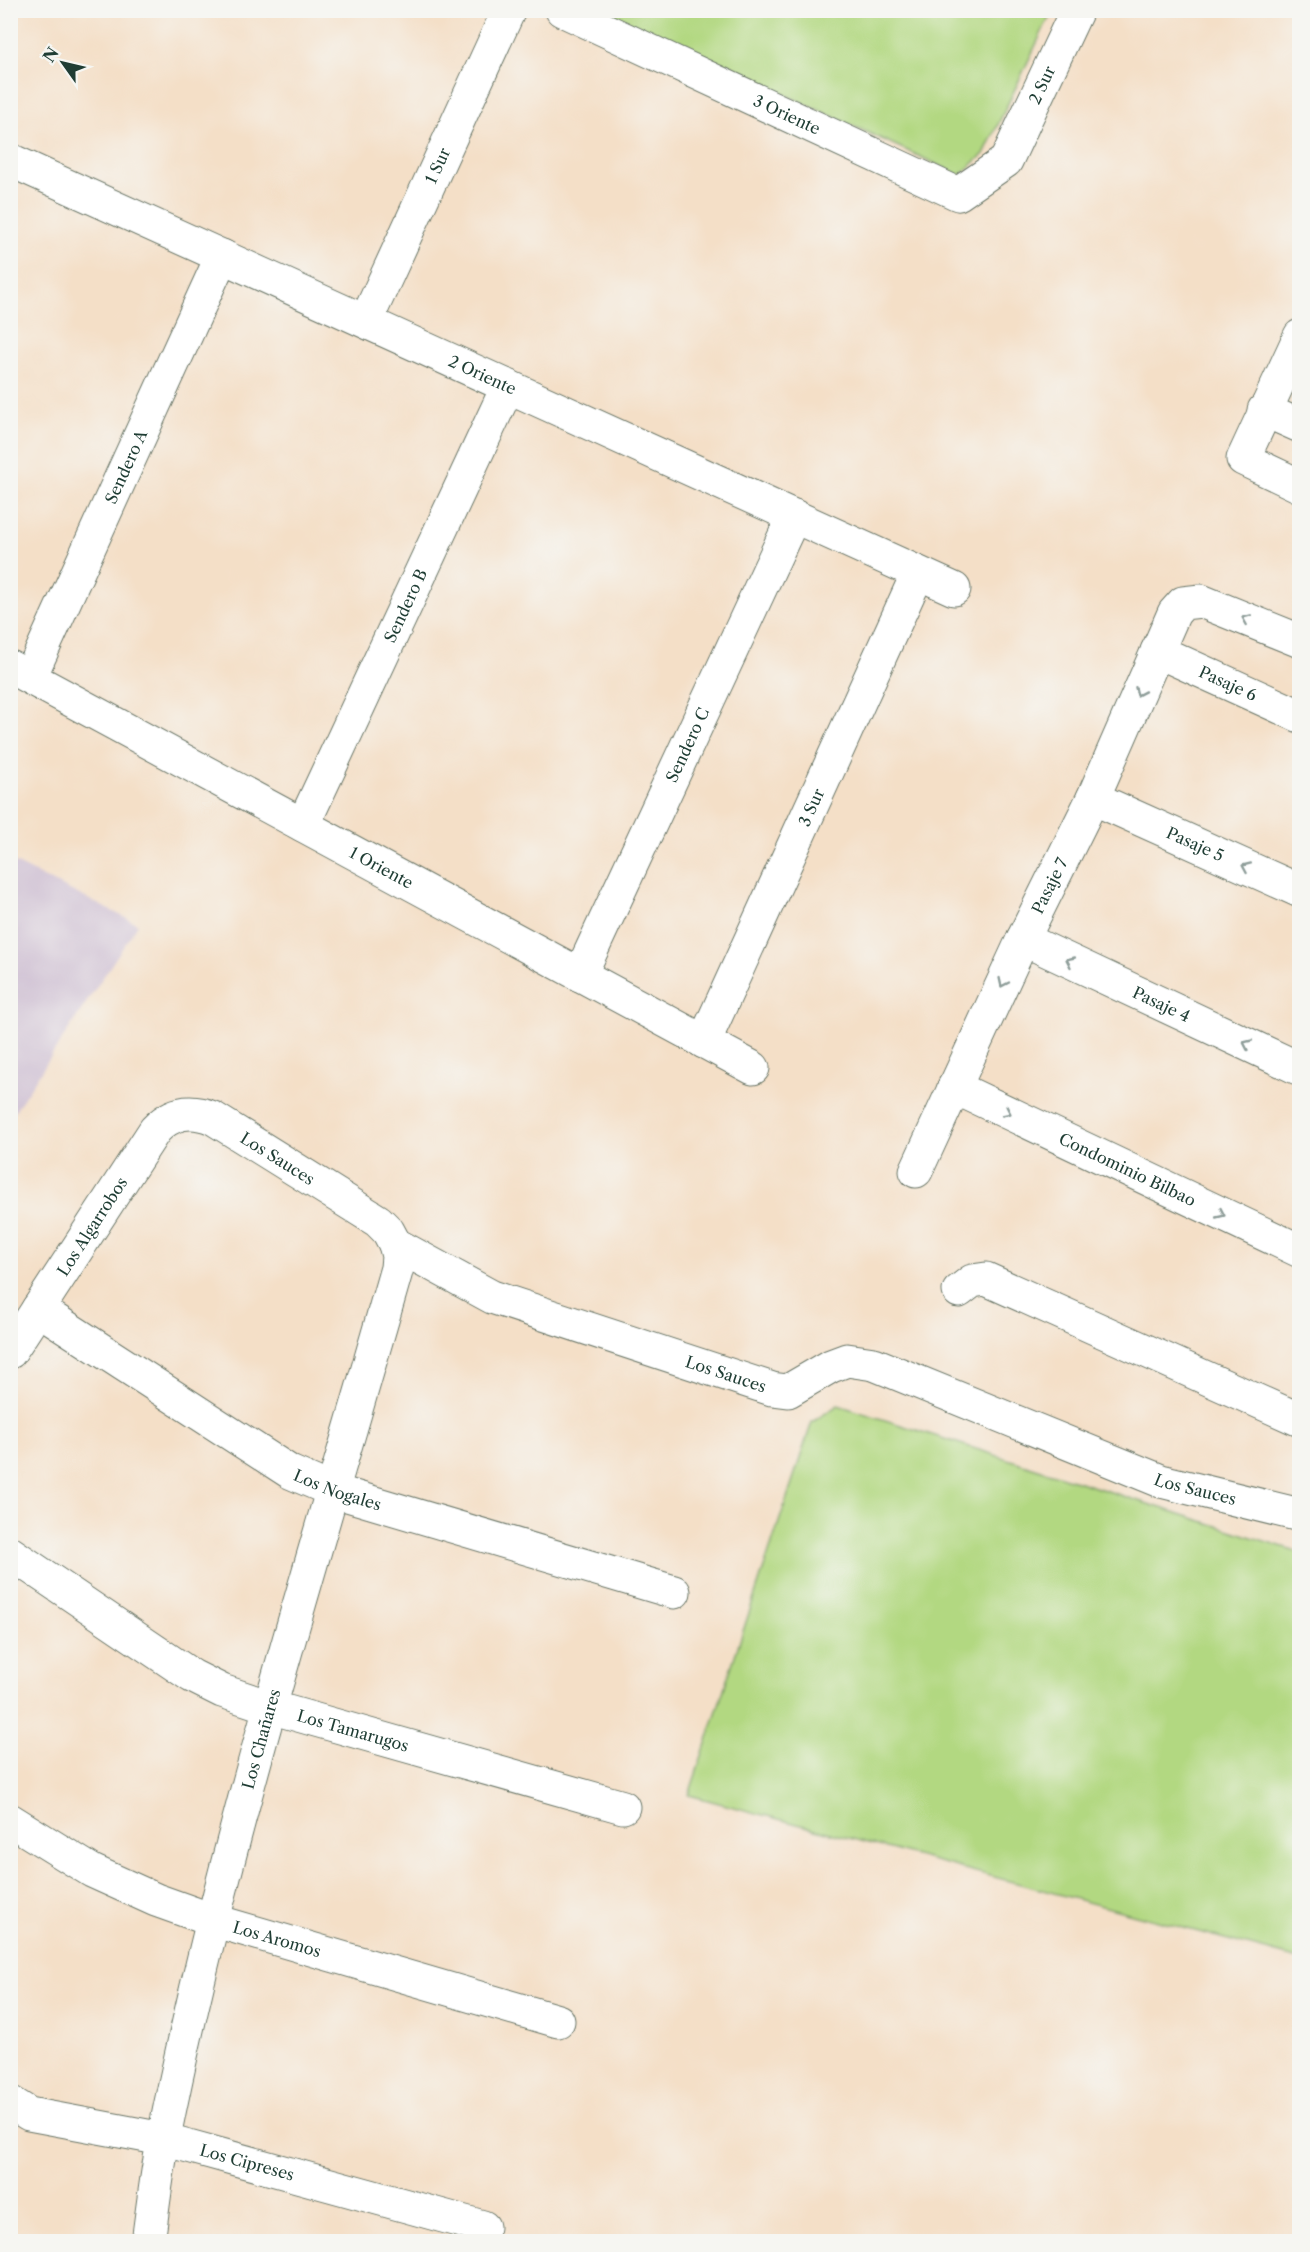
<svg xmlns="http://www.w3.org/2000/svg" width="1310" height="2252" viewBox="0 0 1310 2252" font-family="'Libre Caslon Text',serif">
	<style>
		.industrial { fill: #cdbed2 }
		.green { fill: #b2d881; stroke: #688a5a; stroke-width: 1.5 }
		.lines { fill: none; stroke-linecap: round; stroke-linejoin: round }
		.street-casing { stroke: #6a7667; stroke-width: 35 }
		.street { stroke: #fff; stroke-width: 33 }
		.oneway { stroke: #8f9e9a }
		.labels { text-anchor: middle; stroke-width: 4.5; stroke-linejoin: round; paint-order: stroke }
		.street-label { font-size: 16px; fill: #1f3d34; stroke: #f6f6f2 }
	</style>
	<rect width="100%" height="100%" fill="#f6f6f2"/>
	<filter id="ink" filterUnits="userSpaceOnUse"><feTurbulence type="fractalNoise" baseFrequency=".0167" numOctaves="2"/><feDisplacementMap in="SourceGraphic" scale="12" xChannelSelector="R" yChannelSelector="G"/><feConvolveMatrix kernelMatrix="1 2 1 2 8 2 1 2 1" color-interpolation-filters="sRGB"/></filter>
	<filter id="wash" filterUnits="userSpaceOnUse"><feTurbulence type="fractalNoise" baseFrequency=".008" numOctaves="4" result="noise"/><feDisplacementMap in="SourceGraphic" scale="24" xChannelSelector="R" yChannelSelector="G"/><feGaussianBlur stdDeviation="1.35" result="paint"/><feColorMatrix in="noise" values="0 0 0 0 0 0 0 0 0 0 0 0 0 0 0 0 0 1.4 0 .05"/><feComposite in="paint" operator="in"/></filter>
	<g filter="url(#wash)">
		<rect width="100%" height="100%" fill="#f4dfc7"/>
		<!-- industrial -->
		<path class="industrial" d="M11 861 138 924 11 1117Z"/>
		<!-- green -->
		<path class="green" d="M603 11H1052L984 154 960 175Z
			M838 1405 1299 1552V1959L689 1795 812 1422Z"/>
	</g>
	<g filter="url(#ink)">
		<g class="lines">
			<defs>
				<g id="street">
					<path id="s1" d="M562 10 958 194 1006 161 1077 10"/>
					<path id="s2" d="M10 160 954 589"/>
					<path id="s3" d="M366 321 509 10"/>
					<path d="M1300 336 1243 459 1300 486"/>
					<path d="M1264 410 1300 426"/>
					<path id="s4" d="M1157 651 1300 716"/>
					<path id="s5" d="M10 667 753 1068"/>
					<path id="s6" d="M30 677 222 256"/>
					<path id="s7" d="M1093 798 1300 891"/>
					<path id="s8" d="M303 825 508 386"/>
					<path id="s9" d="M1023 939 1300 1069"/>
					<path id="s10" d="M580 975 794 516"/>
					<path id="s11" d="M704 1042 918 573"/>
					<path id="s12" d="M954 1087 1300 1251"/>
					<path id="s13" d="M916 1171 1023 939 1093 798 1174 613 1183 603 1201 601 1300 641"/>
					<path d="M959 1291 972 1281 986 1279 1300 1420"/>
					<path id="s14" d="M38 1309 290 1472 334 1491 674 1592"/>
					<path id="s15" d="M10 1352 155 1130C172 1112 191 1109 213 1118L378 1221 388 1231 395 1244 492 1297 772 1389 788 1391 831 1366 847 1360 874 1364 1161 1481 1300 1515"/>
					<path id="s16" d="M10 1553 192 1676 222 1691 270 1707 623 1807"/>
					<path id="s17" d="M10 1820 92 1871 156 1900 212 1920 558 2021"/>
					<path id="s18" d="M10 2102 29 2114 163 2139 483 2227"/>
					<path id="s19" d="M148 2242C153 2207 157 2171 164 2137 223 1842 315 1556 397 1268L398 1256 395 1244"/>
				</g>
			</defs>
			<!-- street casing -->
			<use href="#street" class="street-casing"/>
			<!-- street -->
			<use href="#street" class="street"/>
		</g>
		<!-- one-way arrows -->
		<defs><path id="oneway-chevron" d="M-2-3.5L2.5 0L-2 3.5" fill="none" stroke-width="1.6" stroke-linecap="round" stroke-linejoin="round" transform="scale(1.5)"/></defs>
		<g class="oneway">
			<use href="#oneway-chevron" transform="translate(1246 619) rotate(-157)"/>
			<use href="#oneway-chevron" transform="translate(1139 692) rotate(114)"/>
			<use href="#oneway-chevron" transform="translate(1246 867) rotate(-156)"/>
			<use href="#oneway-chevron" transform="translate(1070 961) rotate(-155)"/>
			<use href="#oneway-chevron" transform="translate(1003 983) rotate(115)"/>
			<use href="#oneway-chevron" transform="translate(1247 1044) rotate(-155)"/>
			<use href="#oneway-chevron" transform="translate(1007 1112) rotate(25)"/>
			<use href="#oneway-chevron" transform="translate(1221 1214) rotate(25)"/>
		</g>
	</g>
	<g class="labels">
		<!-- street labels -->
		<g class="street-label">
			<text dy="6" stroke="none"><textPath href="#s1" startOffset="579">2 Sur</textPath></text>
			<text dy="6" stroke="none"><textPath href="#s1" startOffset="248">3 Oriente</textPath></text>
			<text dy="6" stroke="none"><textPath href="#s3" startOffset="171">1 Sur</textPath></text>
			<text dy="6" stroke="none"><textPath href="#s2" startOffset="519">2 Oriente</textPath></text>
			<text dy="6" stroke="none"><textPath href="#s6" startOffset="231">Sendero A</textPath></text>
			<text dy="6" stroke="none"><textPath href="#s8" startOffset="242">Sendero B</textPath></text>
			<text dy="6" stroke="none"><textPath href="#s4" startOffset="78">Pasaje 6</textPath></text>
			<text dy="6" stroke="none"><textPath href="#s10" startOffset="254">Sendero C</textPath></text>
			<text dy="6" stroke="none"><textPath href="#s11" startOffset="258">3 Sur</textPath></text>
			<text dy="6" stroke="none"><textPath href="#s7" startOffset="112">Pasaje 5</textPath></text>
			<text dy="6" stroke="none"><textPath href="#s5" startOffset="422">1 Oriente</textPath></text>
			<text dy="6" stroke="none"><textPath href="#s13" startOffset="315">Pasaje 7</textPath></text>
			<text dy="6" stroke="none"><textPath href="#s9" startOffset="153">Pasaje 4</textPath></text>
			<text dy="6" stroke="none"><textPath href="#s15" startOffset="405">Los Sauces</textPath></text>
			<text dy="6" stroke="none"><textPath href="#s12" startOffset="192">Condominio Bilbao</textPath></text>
			<text dy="6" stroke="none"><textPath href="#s15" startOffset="150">Los Algarrobos</textPath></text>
			<text dy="6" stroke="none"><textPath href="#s15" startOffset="909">Los Sauces</textPath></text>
			<text dy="6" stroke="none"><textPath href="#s14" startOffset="351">Los Nogales</textPath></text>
			<text dy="6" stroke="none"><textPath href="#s15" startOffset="1413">Los Sauces</textPath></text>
			<text dy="6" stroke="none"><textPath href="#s16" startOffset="390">Los Tamarugos</textPath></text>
			<text dy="6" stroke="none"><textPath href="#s19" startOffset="516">Los Chañares</textPath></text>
			<text dy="6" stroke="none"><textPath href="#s17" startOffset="294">Los Aromos</textPath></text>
			<text dy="6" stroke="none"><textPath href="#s18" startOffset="246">Los Cipreses</textPath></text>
		</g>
	</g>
	<!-- margin -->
	<rect width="1310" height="2252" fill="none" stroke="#f6f6f2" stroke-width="36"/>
	<!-- north arrow -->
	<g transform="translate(63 63) rotate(304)" stroke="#f6f6f2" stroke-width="4.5" paint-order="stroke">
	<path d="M0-4.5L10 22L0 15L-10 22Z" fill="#1f3d34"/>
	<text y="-9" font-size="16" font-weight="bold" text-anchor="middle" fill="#1f3d34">N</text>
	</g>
</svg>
